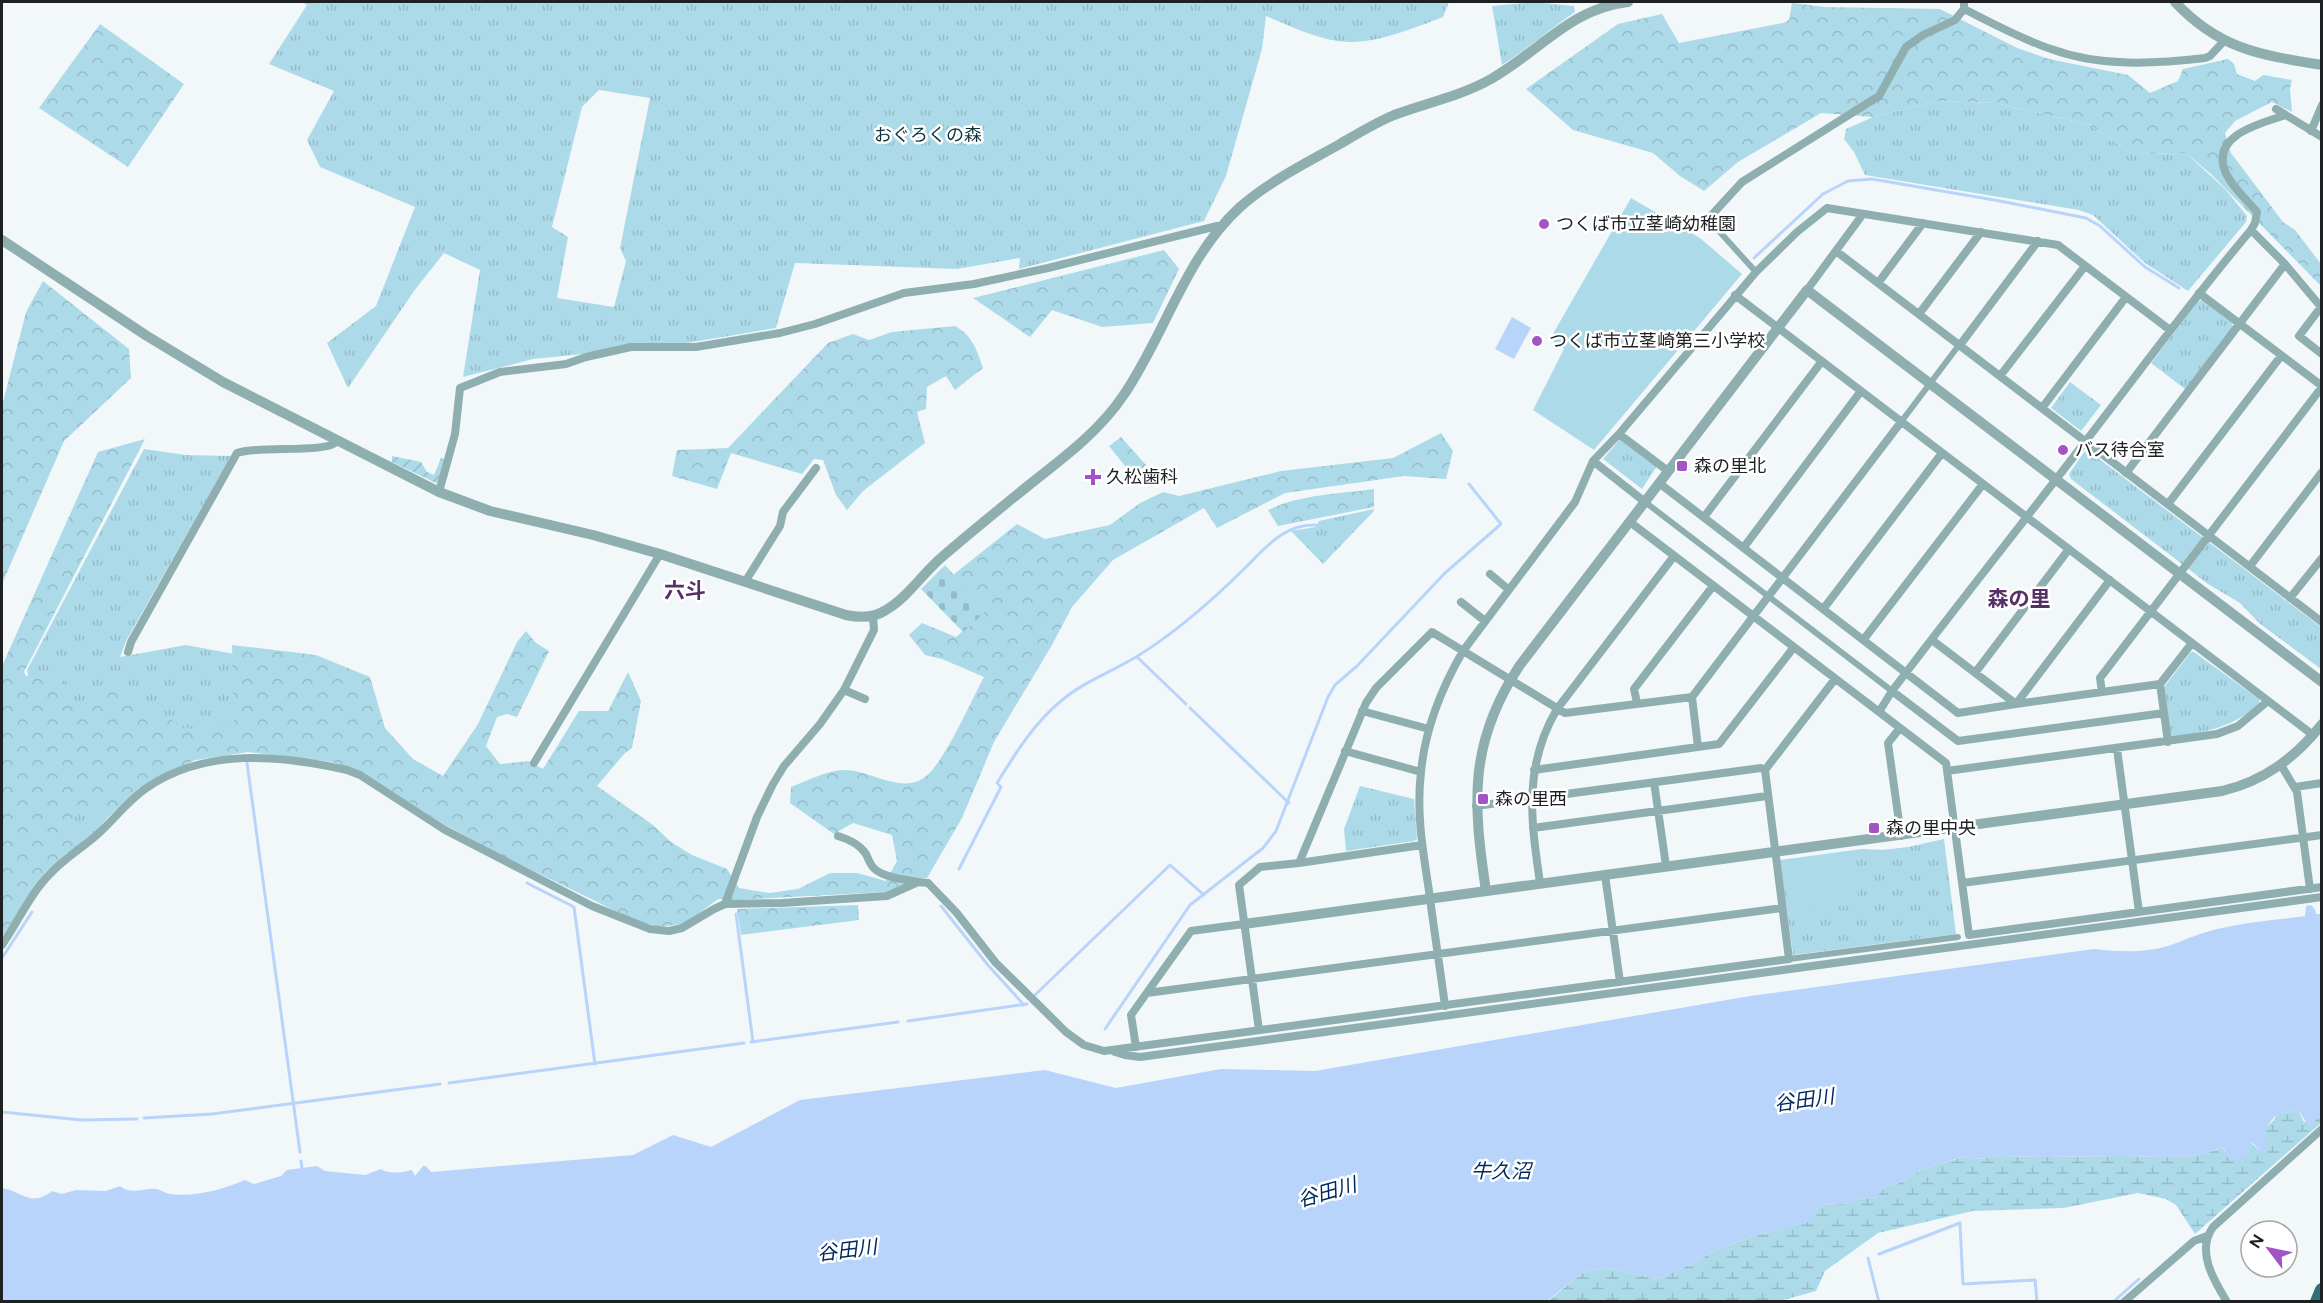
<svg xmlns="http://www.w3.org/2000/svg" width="2323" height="1303" viewBox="0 0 2323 1303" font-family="Figtree,'Noto Sans JP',sans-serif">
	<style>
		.grass { fill: url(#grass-tufts); fill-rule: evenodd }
		.forest { fill: url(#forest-crowns) }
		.wetland { fill: url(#wetland-marsh) }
		.cemetery { fill: url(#cemetery-stones) }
		.garden { fill: url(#garden-furrows) }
		.pitch { fill: #addae9 }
		.water { fill: #b9d4fb }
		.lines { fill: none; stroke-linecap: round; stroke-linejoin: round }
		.stream { stroke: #b9d4fb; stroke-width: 3 }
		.pedestrian { stroke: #8faeb0; stroke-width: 6 }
		.minor { stroke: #8faeb0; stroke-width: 8 }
		.tertiary { stroke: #8faeb0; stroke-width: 10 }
		.primary { stroke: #317176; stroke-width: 14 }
		.poi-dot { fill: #a254c5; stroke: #fff; stroke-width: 2 }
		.labels { text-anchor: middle; stroke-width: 5; stroke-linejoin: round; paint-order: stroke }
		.park-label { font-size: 18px; fill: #11333d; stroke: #fff }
		.poi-label { font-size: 18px; fill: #1e2021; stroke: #fff; text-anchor: start }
		.water-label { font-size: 20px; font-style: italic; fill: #022a61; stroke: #fff }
		.quarter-label { font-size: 21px; font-weight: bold; fill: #563067; stroke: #fff }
	</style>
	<defs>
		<pattern id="grass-tufts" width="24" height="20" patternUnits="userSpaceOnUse" patternTransform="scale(1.5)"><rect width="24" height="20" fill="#addae9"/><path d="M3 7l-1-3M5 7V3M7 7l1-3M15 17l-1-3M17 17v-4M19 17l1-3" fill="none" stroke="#94bbc8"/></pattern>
		<pattern id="forest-crowns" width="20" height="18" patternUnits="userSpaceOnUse" patternTransform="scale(1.5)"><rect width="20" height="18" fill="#addae9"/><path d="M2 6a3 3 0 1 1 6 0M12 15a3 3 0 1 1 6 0" fill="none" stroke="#94bbc8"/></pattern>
		<pattern id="wetland-marsh" width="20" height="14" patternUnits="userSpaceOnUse" patternTransform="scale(1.5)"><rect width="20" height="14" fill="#addae9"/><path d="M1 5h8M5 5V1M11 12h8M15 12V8" fill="none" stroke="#94bbc8"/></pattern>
		<pattern id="cemetery-stones" width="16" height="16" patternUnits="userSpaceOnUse" patternTransform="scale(1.5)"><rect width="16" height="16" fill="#addae9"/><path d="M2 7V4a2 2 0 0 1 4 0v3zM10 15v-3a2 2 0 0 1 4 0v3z" fill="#94bbc8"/></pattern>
		<pattern id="garden-furrows" width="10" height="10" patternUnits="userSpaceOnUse" patternTransform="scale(1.5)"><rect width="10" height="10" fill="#addae9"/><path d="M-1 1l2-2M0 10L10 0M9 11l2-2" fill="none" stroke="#94bbc8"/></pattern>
	</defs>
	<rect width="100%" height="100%" fill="#f2f8fa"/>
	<!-- grass -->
	<path class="grass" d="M302 2H1449L1443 17C1417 27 1377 43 1350 42 1320 41 1293 27 1266 16L1262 49 1226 176 1204 221 1019 269 1020 258 957 269 795 263 776 328 681 344 533 359 463 377 480 270 444 253 414 291 348 388 327 343 376 306 415 207 320 167 307 140 334 91 269 64 307 5ZM599 90 650 98 620 248 626 261 614 307 557 298 568 237 552 227 582 107Z
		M1533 2 1574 6 1575 12C1550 29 1528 49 1502 65L1492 6Z
		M1937 101 1996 103 2090 125 2133 154 2186 153 2225 189 2247 216 2246 222 2188 291 2145 263 2093 215 2079 210 1865 175 1854 152 1844 139 1846 129 1873 117Z
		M2203 300 2232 323 2233 327 2185 389 2151 363 2198 301Z
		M2070 382 2101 405 2081 431 2051 408Z
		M1621 438 1657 466 1642 489 1603 459Z
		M144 449 186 455 231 456 126 641 120 657 186 645 245 656 247 752 195 760 164 774 138 789 109 816 98 829 67 854 27 670Z
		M2084 452H2090L2321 627V669L2259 623 2240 603 2208 584 2071 479 2069 474Z
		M1374 509 1373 512 1323 564 1291 531 1316 527 1319 521Z
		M2191 652H2194L2259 699 2260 704C2231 728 2207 732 2170 737L2164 687Z
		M1360 786 1414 799 1417 839 1414 841 1346 851 1344 829Z
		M1944 839 1956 934 1793 955 1780 860 1862 849 1882 850 1908 847Z"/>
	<!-- forest -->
	<path class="forest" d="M1792 3 1825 7 1940 9 2017 48 2049 59 2128 75 2150 93 2178 81 2183 69 2228 59 2234 64 2237 74 2255 81 2263 75 2292 80 2290 89 2292 112 2272 102 2235 121 2225 133 2231 153 2283 222 2295 230 2321 264V286L2212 175 2186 153 2133 154 2090 125 1996 103 1937 101 1873 117 1821 113 1738 162 1704 191 1680 176 1653 153 1573 130 1526 89 1618 24 1662 14 1679 43 1783 23 1789 20Z
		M100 24 184 84 128 167 39 108Z
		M1164 250 1179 269 1153 323 1102 327 1052 310 1030 337 973 298Z
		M43 281 129 349 131 378 64 441 2 584V406L26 312Z
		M955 326C972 335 977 350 983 368L955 390 946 376 927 387 926 409 917 412 925 443 863 491 847 510 836 495 823 460 814 459 802 474 731 453 717 489 672 476 677 450 728 448 828 343 853 334 869 340 892 332Z
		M1441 433 1453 451 1446 479 1404 476 1285 493 1217 528 1204 508 1113 560 1072 607 1052 645 994 742 962 818 927 878H918L886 892 736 900 718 899 686 923 667 926H656L634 920 499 854 445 825 365 774 332 762 247 752 195 760 136 789 109 816 102 810H87L69 820 77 843 47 871 2 937V666L98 452 145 439 24 672 26 676 62 671 68 698 89 708 99 690 111 689 131 699 143 712 168 717 182 728 200 729 234 723 232 645 316 655 370 677 385 728 413 759 443 776 478 724 517 642 526 631 536 643 549 651 517 717 507 714 497 717 486 746 500 764 528 761 543 769 579 711H608L628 672 641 701 632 748 624 754 597 786 653 825 671 842 692 855 727 869 739 888 769 893 798 889 830 873H857L886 881 897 861 892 835 853 823 834 834 790 803 791 787C807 781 825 771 843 770 870 769 902 796 926 776 945 761 971 701 984 677L942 659 925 655 909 635 922 623 956 637 985 611 953 575 1017 524 1045 539 1110 525 1140 503 1163 492 1179 496 1281 471 1393 458Z
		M1121 437 1146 465 1133 476 1109 446Z
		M1374 489V507L1278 526 1268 510C1301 494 1339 494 1374 489Z
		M858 905 859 920 741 935 737 909Z"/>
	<!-- wetland -->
	<path class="wetland" d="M2298 1110 2304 1122H2313L2321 1116V1123L2195 1234 2176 1205 2166 1199 2138 1193 2063 1208 1973 1211 1878 1233 1825 1271 1816 1291 1780 1301 1547 1302 1582 1273 1607 1268 1657 1279 1692 1264 1714 1251 1751 1237 1811 1221 1812 1213 1824 1205 1845 1204 1858 1199 1876 1197 1886 1186 1897 1184 1923 1169 1967 1156 1978 1159 1998 1156 2042 1157C2067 1157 2092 1156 2117 1156 2153 1155 2190 1163 2223 1147L2225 1153 2249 1142 2255 1146 2259 1151 2263 1141V1130L2274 1120 2276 1115Z"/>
	<!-- cemetery -->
	<path class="cemetery" d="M945 565 986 611 963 632 921 589Z"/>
	<!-- garden -->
	<path class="garden" d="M392 456 421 462 427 472 434 475 441 458 445 459 438 483H436L392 462Z"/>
	<!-- pitch -->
	<path class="pitch" d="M1631 198 1700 238 1742 274 1594 450 1533 410 1564 349 1550 339Z
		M1853 852 1859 904 1789 913 1783 861Z"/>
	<!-- water -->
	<path class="water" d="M1512 317 1531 328 1514 359 1495 349Z
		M2311 905 2315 909 2316 914H2322L2321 1116 2313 1122 2310 1128 2298 1110 2276 1115 2264 1130 2268 1136 2263 1141 2268 1149 2267 1153 2259 1151 2255 1145 2250 1142 2249 1156 2234 1159 2227 1157 2223 1147C2189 1163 2153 1155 2117 1156 2092 1156 2067 1157 2042 1157L1998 1156 1978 1159 1966 1156 1923 1169 1897 1184 1886 1186 1876 1197 1858 1199 1845 1204 1824 1205 1812 1213V1221L1751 1237 1714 1251 1692 1264 1657 1279 1607 1268 1582 1273 1547 1301H2V1188C22 1191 30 1208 52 1191L62 1194 76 1190 106 1191 120 1186C132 1196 145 1187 156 1189 161 1190 165 1193 170 1194 195 1197 222 1190 245 1180L254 1184 281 1176 287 1170 317 1166 325 1171 365 1175 381 1169C390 1175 404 1172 412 1170L415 1176 423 1166H426L431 1172 633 1155 673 1135 711 1147 800 1100 1045 1070 1116 1088 1221 1069 1315 1071 1750 996 2094 949C2120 952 2144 953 2168 946 2185 940 2200 933 2217 929 2245 922 2276 920 2305 916L2306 906Z"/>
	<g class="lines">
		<!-- stream -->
		<path class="stream" d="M1754 258 1823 194 1848 181 1872 179 2000 201 2086 218 2100 226 2145 267 2179 288
			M1137 657 1186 704
			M1190 708 1289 803
			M247 763 300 1152
			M959 869 1001 787 997 783C1015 754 1034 723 1061 701 1083 682 1111 672 1136 657 1177 632 1214 599 1248 565 1268 545 1285 524 1316 525
			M527 883 574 907 595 1064
			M941 906 987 964 1024 1005
			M736 914 753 1042
			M2 958 32 912
			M1035 995 1170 865 1204 895
			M908 1021 1027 1004
			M1105 1029 1190 905 1263 848 1276 831 1328 697 1335 685 1357 666 1445 573 1501 524 1469 484
			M751 1042 898 1022
			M449 1083 744 1043
			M2 1112 81 1120 137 1119
			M144 1118 212 1114 440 1084
			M301 1161 302 1169
			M1879 1254 1960 1223 1963 1284 2035 1280 2037 1302
			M1868 1258 1879 1302
			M2113 1302 2139 1279"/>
		<!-- pedestrian -->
		<path class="pedestrian" d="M1708 219 1756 272
			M1901 422 1959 345
			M1645 502 1892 691
			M1789 959 1958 937"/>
		<!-- minor -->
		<path class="minor" d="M1964 2V9C1992 23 2021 39 2051 49 2100 67 2154 64 2205 58L2210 56 2224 41
			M2276 109 2322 137
			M2311 131 2322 105
			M1708 219 1742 182 1879 96 1906 47 1923 35 1955 20 1964 9
			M2251 230 2285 264 2321 307 2299 336 2322 354
			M1836 251 2322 622
			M1878 283 1923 223
			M1807 290 1863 214
			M2199 293 2322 386
			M1735 295 2313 735
			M1919 314 1981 232
			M1960 345 2038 241
			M2000 376 2085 266
			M2042 408 2126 297
			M1619 434 1668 471
			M1593 461 1645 502
			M2126 473 2285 264
			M1659 483 1958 713 2016 704 2110 580
			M439 492 455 434 460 388 500 372 566 364 586 357 631 347H696L780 333 815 324 904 293 974 284 1048 268 1217 226
			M2168 504 2281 356
			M1704 517 1822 361
			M1630 522 1946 763 1969 935 2322 887
			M1744 547 1861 391
			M2250 566 2322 472
			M1490 574 1508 589
			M745 582 780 526 783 512 816 468
			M2290 598 2322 558
			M1461 602 1485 621
			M1824 608 1942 453
			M1864 639 1983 484
			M1932 640 2016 704 2102 692 2100 678 2322 387
			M128 652 131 642 237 453C260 445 327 454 338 441
			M1975 673 2069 549
			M2160 684 2168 742
			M844 690 865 699
			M1892 691 1958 741 2164 713
			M2102 692 2160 684 2192 643
			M1692 697 1698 747
			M1637 703 1634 689 1713 586
			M1362 711 1429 729
			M1879 712 1892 691C1955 608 2021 525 2085 442 2140 371 2193 298 2251 230L2255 223 2257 212C2247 200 2231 186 2225 171 2211 135 2261 123 2286 115
			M1900 728 1888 743 1901 836
			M2117 749 2139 912
			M1345 751 1421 772
			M534 763 660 554
			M2281 765 2297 792 2310 889
			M1534 770 1719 744 1794 647
			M1947 771 2217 734 2238 726 2268 701
			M1654 782 1666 866
			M2295 787 2322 783
			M1476 806 1761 768 1765 770
			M1533 828 1767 796
			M838 836C848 839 860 845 866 854 869 860 870 866 876 870 886 878 905 879 917 882
			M1299 863 1422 845
			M1605 875 1620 982
			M1540 883C1531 820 1523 767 1557 709L1674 556
			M1962 883 2322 835
			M725 904 757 817 773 784 784 766 820 724 844 690 874 630 873 616
			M2 945C18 922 30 894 50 874 64 858 84 847 99 833 115 818 127 802 145 789 205 747 280 755 347 770L360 775 445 830 592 906 650 929 669 931 682 928 714 909 725 904 782 903 887 896 918 882 928 883 956 912 996 963 1066 1032 1084 1045 1104 1051 1789 959 1765 770 1835 679
			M1147 993 1782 908
			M1445 1006C1440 968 1434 930 1429 891 1423 851 1416 813 1421 772 1425 729 1441 689 1463 651L1575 502 1593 461 1619 434 1756 272 1797 232 1827 208 2058 245 2170 330
			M1259 1030 1239 885 1260 867 1299 863 1366 703 1376 688 1432 632 1565 713 1692 697 1901 422
			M1136 1047 1131 1015 1191 931 1244 924
			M1115 1052 1125 1055 1140 1057 2322 897
			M2124 1302 2194 1241 2207 1236
			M2227 1302C2213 1279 2196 1251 2213 1227L2322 1129"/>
		<!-- tertiary -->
		<path class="tertiary" d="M2175 2C2219 49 2260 55 2322 65
			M2 240 147 336 223 382 439 492 490 511 593 535 660 554 846 615C860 618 874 618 886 610 908 597 923 573 942 557 972 531 1003 506 1034 481 1066 456 1100 430 1123 396 1165 335 1184 259 1239 208 1268 182 1306 163 1340 144 1357 134 1375 123 1394 115 1426 103 1461 96 1491 79 1539 52 1571 8 1628 2
			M1486 891C1473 803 1468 743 1520 665L1807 290 2322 682
			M1244 924 2222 791C2264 781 2295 758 2322 724"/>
		<!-- primary -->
		<path class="primary" d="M2317 1302 2322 1290"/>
	</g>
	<!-- markers -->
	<g class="poi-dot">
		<circle cx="1544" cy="224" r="6"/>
		<circle cx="1537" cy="341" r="6"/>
		<circle cx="2063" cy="450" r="6"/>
		<rect x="1676" y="460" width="12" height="12" rx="3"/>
		<path d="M1090 468h6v6h6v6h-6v6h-6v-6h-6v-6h6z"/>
		<rect x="1477" y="793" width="12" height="12" rx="3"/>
		<rect x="1868" y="822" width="12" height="12" rx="3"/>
	</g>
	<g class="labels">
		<!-- park labels -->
		<g class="park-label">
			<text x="928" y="141">おぐろくの森</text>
		</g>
		<!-- poi labels -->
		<g class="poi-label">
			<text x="1556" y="230">つくば市立茎崎幼稚園</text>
			<text x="1549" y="347">つくば市立茎崎第三小学校</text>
			<text x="2075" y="456">バス待合室</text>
			<text x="1694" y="472">森の里北</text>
			<text x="1106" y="483">久松歯科</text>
			<text x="1495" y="805">森の里西</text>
			<text x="1886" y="834">森の里中央</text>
		</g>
		<!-- water labels -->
		<g class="water-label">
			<text transform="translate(1804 1100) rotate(-8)" y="7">谷田川</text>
			<text x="1501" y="1178">牛久沼</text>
			<text transform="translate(1327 1192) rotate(-16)" y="7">谷田川</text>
			<text transform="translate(847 1250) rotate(-7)" y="7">谷田川</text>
		</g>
		<!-- quarter labels -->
		<g class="quarter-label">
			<text x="685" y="598">六斗</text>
			<text x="2019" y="606">森の里</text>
		</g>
	</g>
	<!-- border -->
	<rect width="2323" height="1303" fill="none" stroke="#1e2021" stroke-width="6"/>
	<!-- north arrow -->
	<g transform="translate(2269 1249) rotate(302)"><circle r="28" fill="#ffffff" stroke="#a5a6a6" stroke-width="1.5"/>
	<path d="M0-4.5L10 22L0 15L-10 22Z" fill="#a254c5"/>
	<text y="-9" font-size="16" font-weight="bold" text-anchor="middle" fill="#1e2021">N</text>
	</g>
</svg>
